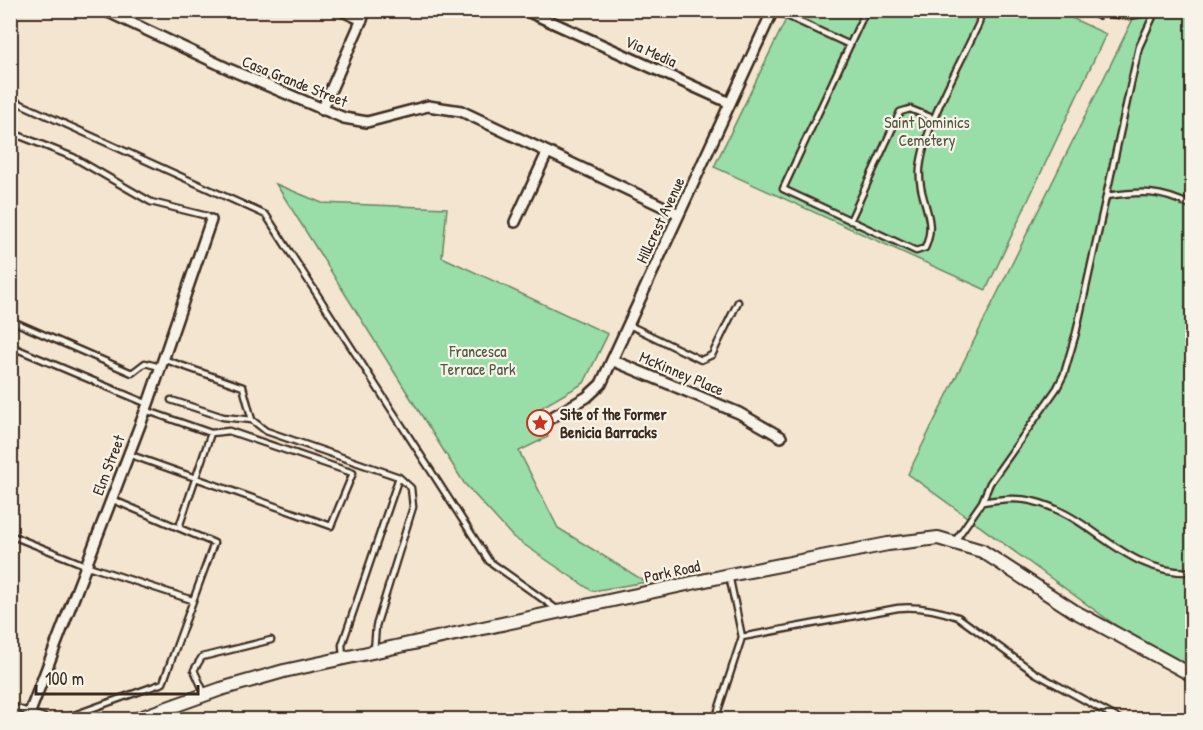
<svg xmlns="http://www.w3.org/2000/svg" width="1203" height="730" viewBox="0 0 1203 730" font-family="'Patrick Hand',sans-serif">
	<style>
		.green { fill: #99dda8; stroke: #6a8463; stroke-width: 1.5 }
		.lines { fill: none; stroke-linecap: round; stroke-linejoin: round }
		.service-casing { stroke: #3b2a1e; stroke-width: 9 }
		.minor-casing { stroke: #3b2a1e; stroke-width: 14 }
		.tertiary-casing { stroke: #3b2a1e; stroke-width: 16 }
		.service { stroke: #f7f3e8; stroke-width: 4.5 }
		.minor { stroke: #f7f3e8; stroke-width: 9 }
		.tertiary { stroke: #f7f3e8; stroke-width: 12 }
		.labels { text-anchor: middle; stroke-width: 4.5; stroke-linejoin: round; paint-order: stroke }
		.street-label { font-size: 16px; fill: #3b2a1e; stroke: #f7f3e8 }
		.park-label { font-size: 16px; fill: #525740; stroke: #f7f3e8 }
		.poi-label { font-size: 16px; font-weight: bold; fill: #3b2a1e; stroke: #f7f3e8; text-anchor: start }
	</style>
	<rect width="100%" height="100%" fill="#f4e5d1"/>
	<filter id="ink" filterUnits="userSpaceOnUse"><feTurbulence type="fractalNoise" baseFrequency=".0167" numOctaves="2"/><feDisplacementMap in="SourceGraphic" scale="12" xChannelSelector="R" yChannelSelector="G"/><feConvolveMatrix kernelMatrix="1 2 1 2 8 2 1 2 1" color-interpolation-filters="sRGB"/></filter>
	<g filter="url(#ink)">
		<!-- green -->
		<path class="green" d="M790 11H1057L1106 34 986 290 714 167Z
			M1137 11H1192V681L908 474Z
			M276 184 322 203 447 208 442 257 608 334 584 383 537 410 548 437 519 451 558 528 646 582 592 591 513 537 464 483Z"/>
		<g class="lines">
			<defs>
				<path id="service" d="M774 10 850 45
					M866 10 783 189 916 251 925 248C939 218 917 200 920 168 925 124 960 65 979 23L981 10
					M1098 13 1129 16 1155 12
					M10 99 266 215 489 561 558 610
					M10 132 73 157 151 202 207 216 211 220
					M1107 196C1142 191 1160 190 1192 206
					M850 221 900 112 910 109 935 119
					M10 320 132 373 145 363 160 367
					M629 325 701 360 712 355 738 302
					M10 346 148 404
					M163 359 243 387 252 420 266 431 399 477 342 645 343 656
					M171 400 223 417 252 420
					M128 454 331 526 353 473 229 431 211 433 145 410
					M982 502C998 500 1015 497 1032 501 1094 515 1122 574 1192 572
					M179 527 211 433
					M10 535 85 565 192 600
					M955 541 982 502 990 483 1057 388 1064 374 1076 333 1139 47 1156 10
					M742 637 898 608C919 606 938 610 958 617L1035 673 1121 720
					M374 651 376 626 413 507 411 488 399 477
					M204 692 194 670 202 657 271 640
					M10 706 52 720
					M60 720 163 683 214 543 111 499
					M715 720 742 637 729 575"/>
				<path id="minor" d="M104 10 231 70 344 118 367 122 428 106 461 111 679 214
					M340 10 362 20
					M1092 10 1098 13
					M527 11 730 103
					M322 110 366 10
					M515 222 547 153
					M614 361 739 413 781 437
					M549 419 587 397 601 384 773 10
					M27 720 148 404 211 220"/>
				<path id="tertiary" d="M134 720 221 689 284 671 729 575 888 544 938 538 982 551 1074 611 1192 675"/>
			</defs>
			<!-- service casing -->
			<use href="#service" class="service-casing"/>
			<!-- minor casing -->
			<use href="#minor" class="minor-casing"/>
			<!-- tertiary casing -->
			<use href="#tertiary" class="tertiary-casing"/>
			<!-- service -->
			<use href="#service" class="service"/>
			<!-- minor -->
			<use href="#minor" class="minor"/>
			<!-- tertiary -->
			<use href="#tertiary" class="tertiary"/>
		</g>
	</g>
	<!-- icons -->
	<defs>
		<symbol id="sight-ring" viewBox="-11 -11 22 22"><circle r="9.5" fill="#f7f3e8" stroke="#c8321e" stroke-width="1.5"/><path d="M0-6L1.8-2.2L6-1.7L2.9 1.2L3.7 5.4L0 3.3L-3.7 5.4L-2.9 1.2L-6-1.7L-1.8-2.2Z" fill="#c8321e"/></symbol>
	</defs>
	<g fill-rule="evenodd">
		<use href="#sight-ring" x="525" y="408" width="30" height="30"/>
	</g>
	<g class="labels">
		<!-- street labels -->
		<g class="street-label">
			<text transform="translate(651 51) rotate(24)" y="6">Via Media</text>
			<text transform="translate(295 81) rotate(22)" y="6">Casa Grande Street</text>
			<text transform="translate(660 220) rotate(-65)" y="6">Hillcrest Avenue</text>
			<text transform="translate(682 373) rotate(23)" y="6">McKinney Place</text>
			<text transform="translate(108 465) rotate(-69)" y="6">Elm Street</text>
			<text transform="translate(672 571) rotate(-12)" y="6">Park Road</text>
		</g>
		<!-- park labels -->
		<g class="park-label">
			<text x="927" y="128">Saint Dominics<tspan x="927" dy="18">Cemetery</tspan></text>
			<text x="478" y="357">Francesca<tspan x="478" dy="18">Terrace Park</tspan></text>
		</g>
		<!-- poi labels -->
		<g class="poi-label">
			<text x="560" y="420">Site of the Former<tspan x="560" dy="18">Benicia Barracks</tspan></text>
		</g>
	</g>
	<!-- margin -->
	<rect width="1203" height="730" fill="none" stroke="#f7f3e8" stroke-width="36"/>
	<rect x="18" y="18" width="1167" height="694" fill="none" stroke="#3b2a1e" stroke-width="2" filter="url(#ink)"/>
	<!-- scale -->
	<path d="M36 685v9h162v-9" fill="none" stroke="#3b2a1e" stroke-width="3"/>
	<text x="45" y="685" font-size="18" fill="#3b2a1e" stroke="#f7f3e8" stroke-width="4.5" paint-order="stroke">100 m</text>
</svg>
